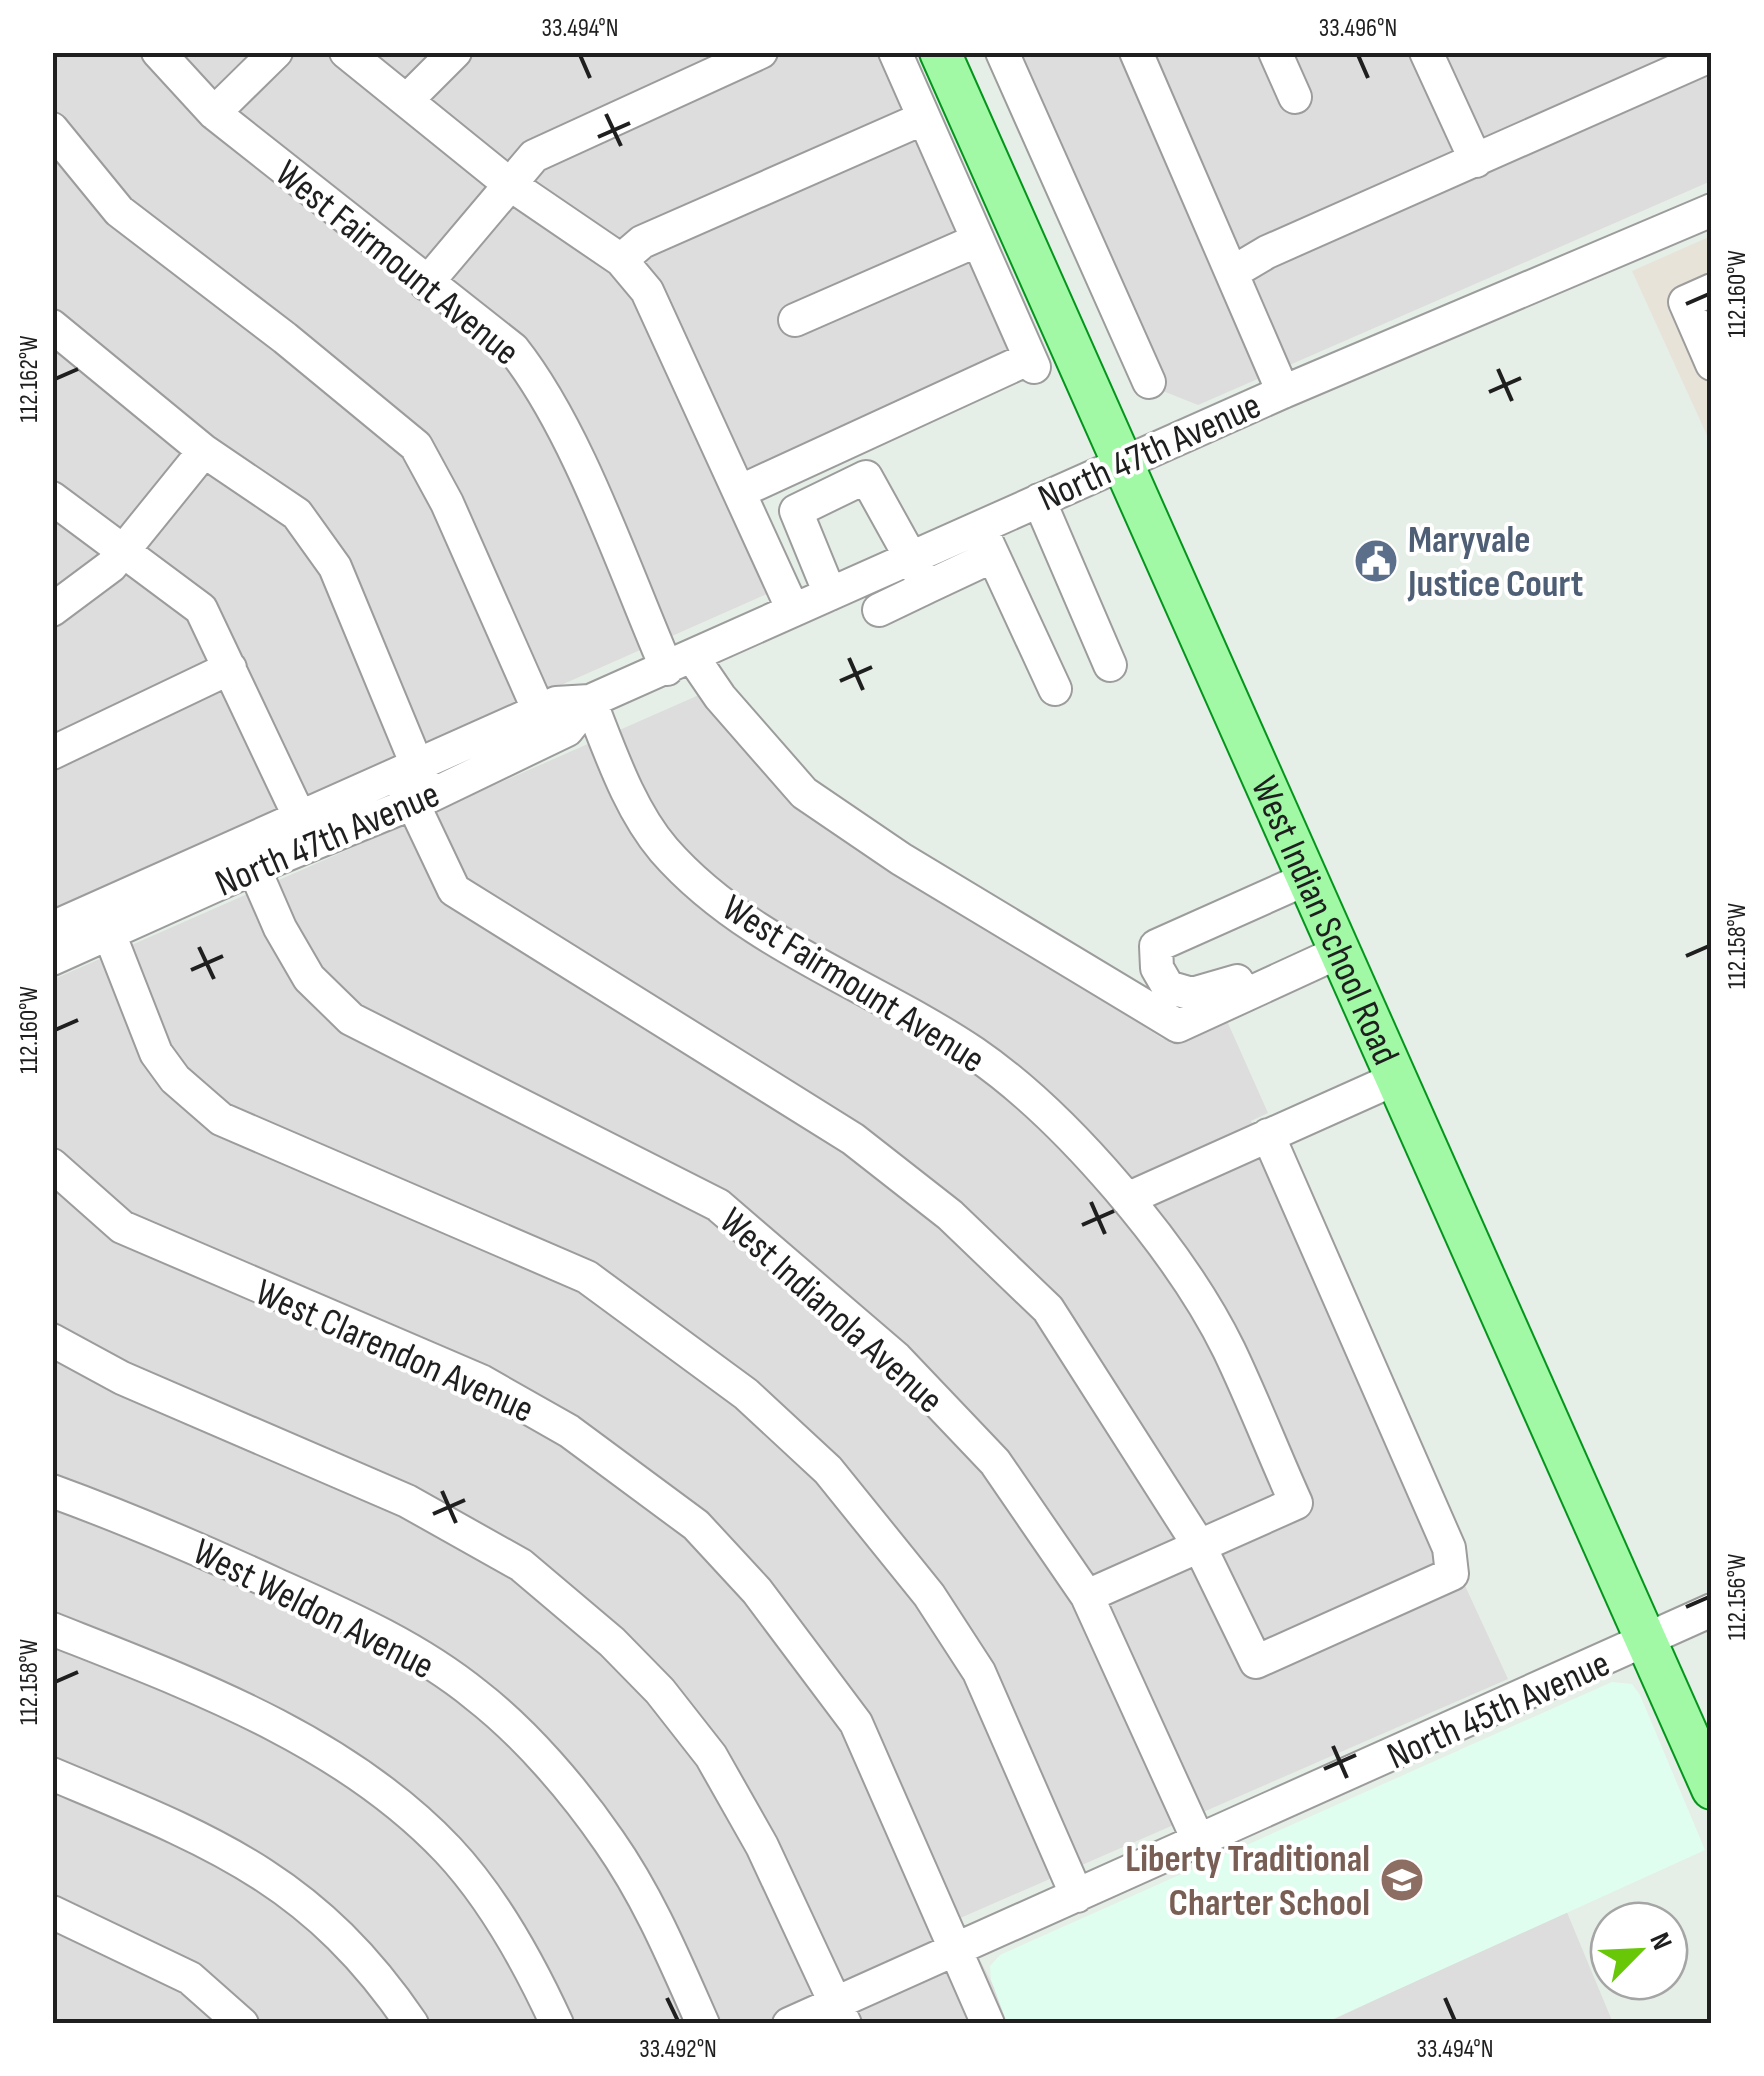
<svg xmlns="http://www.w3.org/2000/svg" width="1764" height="2076" viewBox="0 0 1764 2076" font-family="'Sofia Sans Condensed',sans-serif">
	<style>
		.residential { fill: #dcdddc }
		.industrial { fill: #e8e3d8 }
		.education { fill: #e0feef }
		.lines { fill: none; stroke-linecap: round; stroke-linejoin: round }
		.minor-casing { stroke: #9c9c9c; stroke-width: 36 }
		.major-casing { stroke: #05951d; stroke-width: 44 }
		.minor { stroke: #fff; stroke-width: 32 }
		.major { stroke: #a1f9a6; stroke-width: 40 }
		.ticks { fill: none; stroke: #1f1f1f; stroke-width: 4 }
		.labels { text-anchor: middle; stroke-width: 8; stroke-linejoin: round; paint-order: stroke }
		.street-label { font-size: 38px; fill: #1f1f1f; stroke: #fff }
		.service-label { font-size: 38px; font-weight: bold; fill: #4e5e75; stroke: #fff; text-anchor: start }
		.education-label { font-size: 38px; font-weight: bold; fill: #785e54; stroke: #fff; text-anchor: end }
		.neatline { fill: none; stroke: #1f1f1f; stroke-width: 4 }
		.ticks-label { font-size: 25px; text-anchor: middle; fill: #1f1f1f }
	</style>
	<rect width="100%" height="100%" fill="#e5efe7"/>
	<!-- residential -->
	<path class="residential" d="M53 53H878L1011 355 728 484 776 590 53 910Z
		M1013 53H1711V181L1198 405 1163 391Z
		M699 695 825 821 1163 1039 1223 1012 1268 1113 1251 1121 1508 1679 958 1919 1000 1998 1007 2023H53L52 980Z
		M1566 1910 1613 2023 1324 2024Z"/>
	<!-- industrial -->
	<path class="industrial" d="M1711 236V444L1632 271Z"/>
	<!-- education -->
	<path class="education" d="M1612 1682 1632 1684 1640 1695 1705 1850 1324 2023H1007L991 1980 990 1966 1000 1955Z"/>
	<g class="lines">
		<defs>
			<path id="minor" d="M158 52 214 113 513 349C578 431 624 570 667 669
				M346 52 508 183 621 260 647 291 793 610
				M895 52 1034 367
				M1002 52 1149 382
				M1136 52 1283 392
				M1275 52 1295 97
				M1426 52 1476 161
				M407 100 455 52
				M214 113 276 52
				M52 129 119 211 285 338 416 446 447 503 539 711
				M621 260 642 242 924 118
				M1235 271 1267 252 1712 55
				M426 284 534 156 761 52
				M1712 290 1685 302 1712 364
				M795 320 978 240
				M52 326 204 451 297 514 335 567 424 782
				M741 491 1030 358
				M52 498 201 609 300 818
				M1039 500 1110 665
				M986 540 1055 689
				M830 594 796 511 866 477 927 587 993 556
				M52 610 111 566 204 451
				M879 610 927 587
				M692 656 720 697 804 793 901 859 1178 1026 1339 952
				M590 701C610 751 629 809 664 850 746 944 873 985 974 1053 1066 1116 1180 1250 1229 1350 1253 1400 1273 1452 1296 1503L1087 1596
				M52 753 230 668
				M399 774 454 890 853 1139 950 1215 1048 1309 1200 1547 1256 1662 1452 1574 1449 1548 1268 1135
				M243 843 280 928 309 978 351 1019 718 1205 896 1358 995 1462 1087 1596 1199 1842
				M52 928 556 703 590 701 1283 392 1712 210
				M109 933 156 1053 175 1079 221 1119 587 1277 746 1394 828 1470 929 1595 979 1672 1077 1896
				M52 959 254 868 430 796 567 730 590 701
				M1237 981 1192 994 1168 987 1157 968 1156 946 1306 879
				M52 1165 122 1227 481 1381 569 1431 696 1525 757 1591 856 1723 988 2024
				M1127 1199 1395 1079
				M52 1340 122 1378 407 1501 521 1565 612 1642 660 1691 711 1756 762 1846 845 2024
				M52 1491C129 1519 203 1551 277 1585 346 1616 417 1647 476 1695 525 1733 574 1790 609 1841 649 1898 675 1961 703 2024
				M52 1629C191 1684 343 1739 448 1850 494 1899 529 1963 557 2024
				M52 1774C209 1840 312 1877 412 2024
				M52 1912 190 1978 242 2024
				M789 2024 1712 1610"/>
			<g id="major">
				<path id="s1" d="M940 52 1712 1789"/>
			</g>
		</defs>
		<!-- minor casing -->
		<use href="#minor" class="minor-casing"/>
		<!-- major casing -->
		<use href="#major" class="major-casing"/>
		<!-- minor -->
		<use href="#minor" class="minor"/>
		<!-- major -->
		<use href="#major" class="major"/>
	</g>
	<!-- ticks -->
	<path class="ticks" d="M580 55 590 78M1358 55 1368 78M606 114 621 146M598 137 630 123M1686 304 1709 294M1498 369 1512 401M55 379 78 369M1489 392 1521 378M849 658 863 690M840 681 872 667M199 947 214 979M1686 956 1709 946M191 970 223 956M55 1030 78 1020M1091 1202 1105 1234M1082 1225 1114 1211M442 1491 456 1523M433 1514 465 1500M1686 1607 1709 1597M55 1682 78 1672M1333 1746 1347 1778M1324 1769 1356 1755M667 1998 678 2021M1445 1998 1455 2021"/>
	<!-- icons -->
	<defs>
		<symbol id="civic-disc" viewBox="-11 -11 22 22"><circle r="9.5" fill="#5c6f8a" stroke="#fff"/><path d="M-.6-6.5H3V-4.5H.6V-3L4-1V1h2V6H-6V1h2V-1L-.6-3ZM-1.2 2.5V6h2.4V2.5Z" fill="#fff"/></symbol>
		<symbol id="school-disc" viewBox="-11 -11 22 22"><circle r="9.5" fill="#8d6e63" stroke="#fff"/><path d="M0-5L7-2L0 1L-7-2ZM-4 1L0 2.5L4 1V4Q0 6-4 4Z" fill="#fff"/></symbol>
	</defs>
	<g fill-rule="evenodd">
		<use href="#civic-disc" x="1351" y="536" width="50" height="50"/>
		<use href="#school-disc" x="1377" y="1855" width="50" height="50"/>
	</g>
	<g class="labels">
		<!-- street labels -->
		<g class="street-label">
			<text transform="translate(398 262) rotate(39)" y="13">West Fairmount Avenue</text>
			<text transform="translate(1149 451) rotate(-24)" y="13">North 47th Avenue</text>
			<text transform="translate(327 838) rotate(-23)" y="13">North 47th Avenue</text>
			<text dy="13" stroke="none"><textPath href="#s1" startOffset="950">West Indian School Road</textPath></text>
			<text transform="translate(854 983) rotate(32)" y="13">West Fairmount Avenue</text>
			<text transform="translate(832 1310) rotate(42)" y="13">West Indianola Avenue</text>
			<text transform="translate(395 1350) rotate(24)" y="13">West Clarendon Avenue</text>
			<text transform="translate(314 1608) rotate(27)" y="13">West Weldon Avenue</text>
			<text transform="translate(1498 1709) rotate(-24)" y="13">North 45th Avenue</text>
		</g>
		<!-- service labels -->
		<g class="service-label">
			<text x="1408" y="552">Maryvale<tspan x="1408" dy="44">Justice Court</tspan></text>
		</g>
		<!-- education labels -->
		<g class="education-label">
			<text x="1370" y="1871">Liberty Traditional<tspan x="1370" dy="44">Charter School</tspan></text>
		</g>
	</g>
	<!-- border -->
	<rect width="1764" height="2076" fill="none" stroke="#ffffff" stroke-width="110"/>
	<!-- north arrow -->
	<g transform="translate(1639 1951) rotate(66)"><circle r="48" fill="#ffffff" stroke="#a5a5a5" stroke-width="2.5"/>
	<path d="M0-8L18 38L0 25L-18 38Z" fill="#68c707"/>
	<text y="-15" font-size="28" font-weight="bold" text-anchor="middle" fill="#1f1f1f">N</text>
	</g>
	<rect x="55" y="55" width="1654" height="1966" class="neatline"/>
	<g class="ticks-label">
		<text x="580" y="36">33.494°N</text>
		<text x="1358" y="36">33.496°N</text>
		<text transform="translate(1736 294) rotate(-90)" y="9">112.160°W</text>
		<text transform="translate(28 379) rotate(-90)" y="9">112.162°W</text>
		<text transform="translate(1736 946) rotate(-90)" y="9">112.158°W</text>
		<text transform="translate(28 1030) rotate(-90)" y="9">112.160°W</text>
		<text transform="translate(1736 1597) rotate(-90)" y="9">112.156°W</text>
		<text transform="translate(28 1682) rotate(-90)" y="9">112.158°W</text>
		<text x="678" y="2057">33.492°N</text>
		<text x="1455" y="2057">33.494°N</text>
	</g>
</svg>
